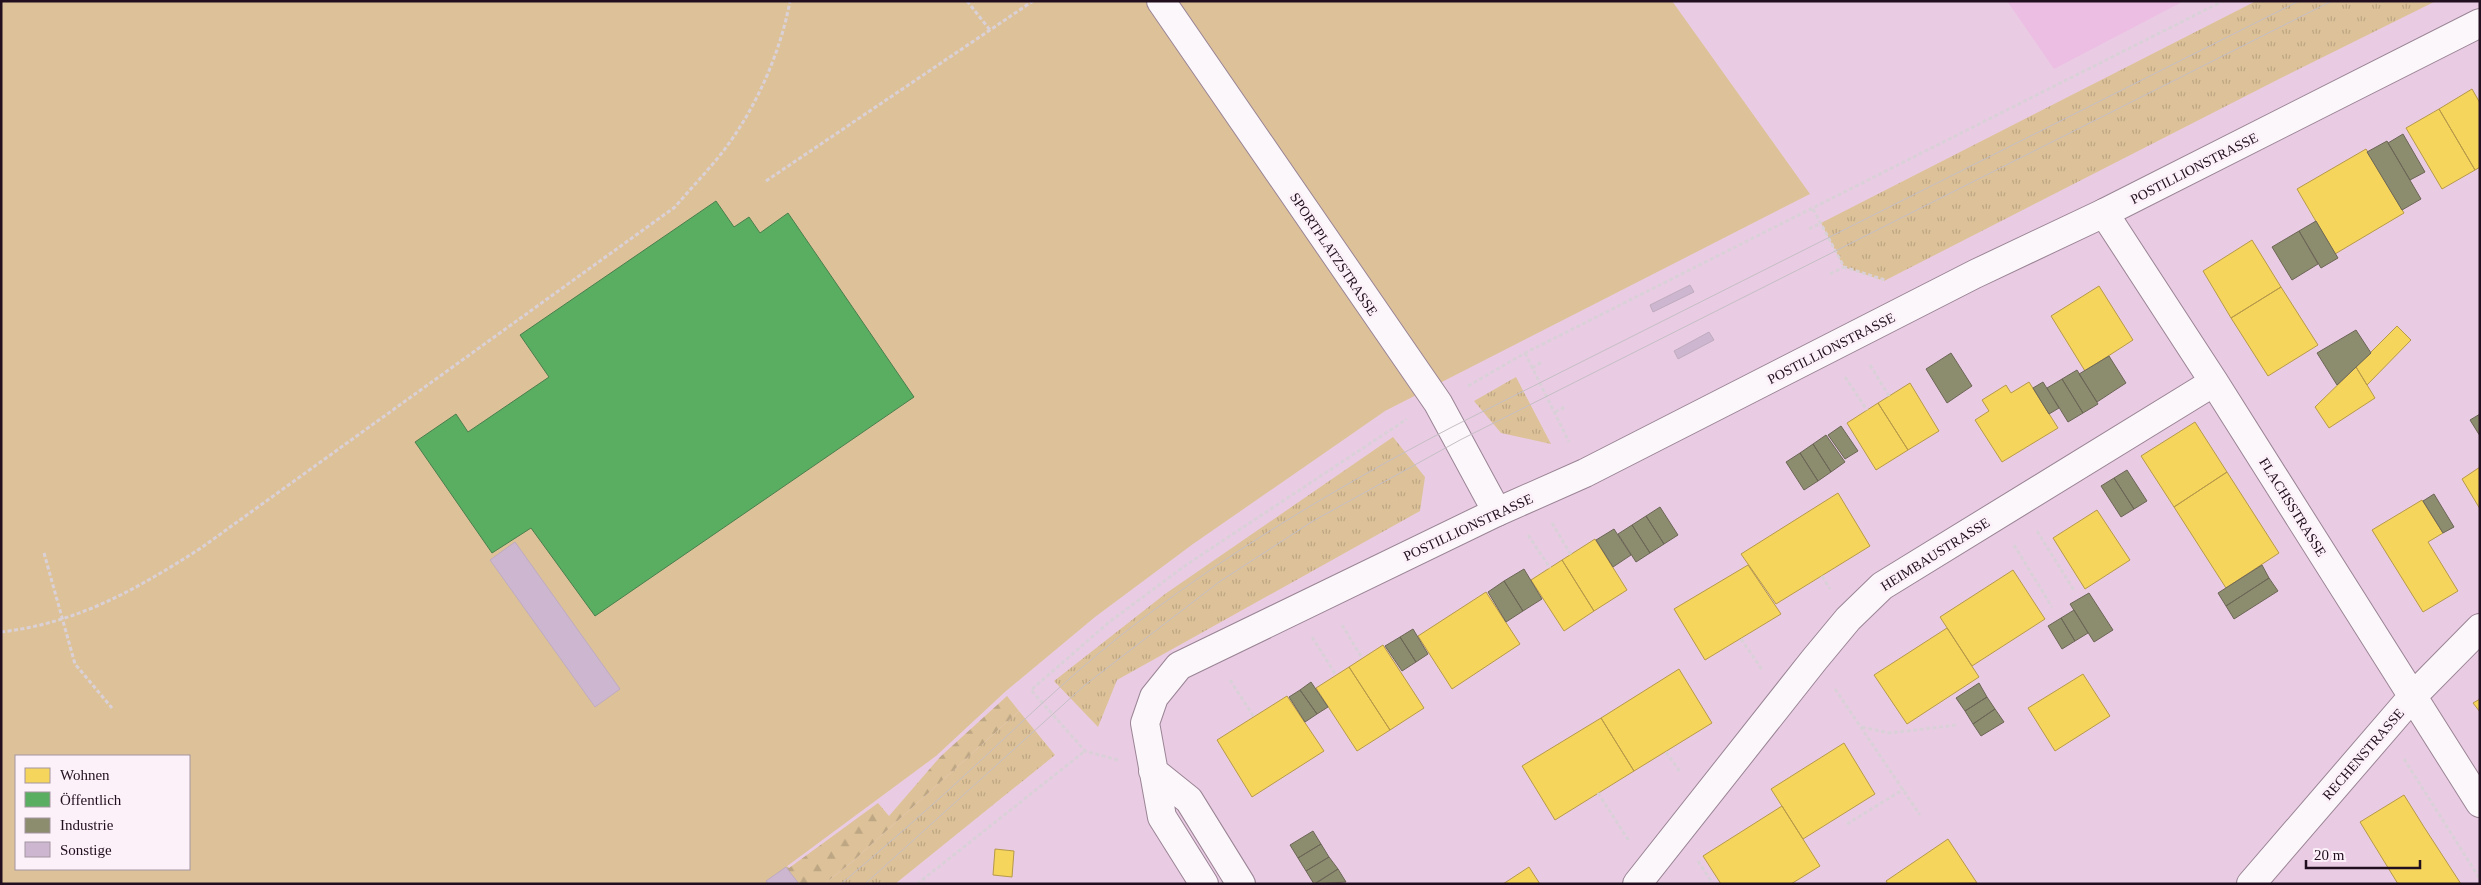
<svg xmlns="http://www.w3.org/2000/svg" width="2481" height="885" viewBox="0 0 2481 885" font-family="Georgia,serif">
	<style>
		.built { fill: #ecbee3 }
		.grass { fill: url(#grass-tufts) }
		.forest { fill: url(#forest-firs) }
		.park { fill: #ddc299; fill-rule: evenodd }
		.homes { fill: #f6d55c; stroke: #b69949 }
		.public { fill: #5aae61; stroke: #497e4d }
		.industry { fill: #8c8c6e; stroke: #6c6656 }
		.building { fill: #cdb6d0; stroke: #bfabbf }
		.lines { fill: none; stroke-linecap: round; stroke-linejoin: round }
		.street-casing { stroke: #9a8495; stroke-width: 30 }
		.secondary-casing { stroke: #9a8495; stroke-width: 30 }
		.path { stroke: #dad1d8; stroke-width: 3; stroke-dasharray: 4 2.5; stroke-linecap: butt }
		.street { stroke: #fcf7fb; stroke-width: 28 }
		.secondary { stroke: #fcf7fb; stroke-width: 28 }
		.tram { stroke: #c5bec4; stroke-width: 1 }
		.labels { text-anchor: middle; stroke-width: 5; stroke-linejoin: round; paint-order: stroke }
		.street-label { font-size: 14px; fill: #210e1e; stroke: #fcf0f9 }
	</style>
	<defs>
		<pattern id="grass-tufts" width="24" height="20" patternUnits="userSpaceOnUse" patternTransform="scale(1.25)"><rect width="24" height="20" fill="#ddc299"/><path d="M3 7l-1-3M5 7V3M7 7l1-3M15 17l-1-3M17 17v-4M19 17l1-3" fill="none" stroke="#bda683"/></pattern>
		<pattern id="forest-firs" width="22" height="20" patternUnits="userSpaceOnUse" patternTransform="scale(1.25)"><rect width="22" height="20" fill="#ddc299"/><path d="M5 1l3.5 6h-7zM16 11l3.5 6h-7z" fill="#bda683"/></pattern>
	</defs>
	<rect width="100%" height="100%" fill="#e9cce3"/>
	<!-- built -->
	<path class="built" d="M2007 1H2184L2054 69Z"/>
	<!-- grass -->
	<path class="grass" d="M2256 1H2436L2281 78 1884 281 1844 267 1821 223Z
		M1516 377 1551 444 1501 433 1474 401Z
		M1393 437 1425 477 1420 511 1117 680 1098 727 1054 681 1165 594Z
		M1019 711 1055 755 895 884H824L852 862Z"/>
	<!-- forest -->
	<path class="forest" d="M1007 696 1019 711 852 862 824 884H718L767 848 789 868 878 803 889 816 940 757Z"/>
	<!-- park -->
	<path class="park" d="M1 1H1672L1810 194 1385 411 1193 544 1095 617 1006 691 936 756 763 884H1ZM16 756H189V869H16Z"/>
	<!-- homes -->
	<path class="homes" d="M2472 89 2480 103V167L2475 170 2439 109Z
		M2439 109 2475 170 2442 189 2406 128Z
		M2366 149 2404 213 2335 254 2297 189Z
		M2252 240 2281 287 2231 318 2203 271Z
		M2099 286 2133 340 2085 371 2051 316Z
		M2281 287 2318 345 2268 376 2231 318Z
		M2397 326 2411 340 2367 385 2356 367Z
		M2356 367 2375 398 2329 428 2315 407Z
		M2029 382 2058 428 2002 462 1975 420 1989 411 1982 400 2006 385 2011 393Z
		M1910 383 1939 431 1908 450 1878 403Z
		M1878 403 1908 450 1876 470 1847 423Z
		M2195 422 2227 472 2174 507 2141 456Z
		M2480 467V509L2462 479Z
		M2227 472 2279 553 2226 588 2174 507Z
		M1838 493 1870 546 1776 604 1741 554Z
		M2422 500 2443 533 2428 542 2458 591 2423 612 2372 530Z
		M2097 510 2130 560 2085 589 2053 538Z
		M1595 539 1627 590 1594 611 1562 560Z
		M1562 560 1594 611 1564 631 1531 580Z
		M1748 565 1781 614 1705 660 1674 609Z
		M2013 570 2045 619 1972 666 1940 617Z
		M1486 592 1520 644 1452 689 1418 636Z
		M1947 628 1979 677 1907 724 1874 675Z
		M1383 645 1424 708 1390 730 1349 667Z
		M1349 667 1390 730 1357 751 1316 688Z
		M1679 669 1712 723 1634 771 1601 718Z
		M2083 674 2110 716 2055 751 2028 708Z
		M1287 696 1324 751 1252 797 1217 740Z
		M2480 699V712L2473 703Z
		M1601 718 1634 771 1555 820 1522 766Z
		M1844 743 1875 794 1803 839 1771 789Z
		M2404 795 2424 827 2461 884H2398L2360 822Z
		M1782 806 1820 866 1791 884H1721L1703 856Z
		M1948 839 1977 883 1888 884 1886 881Z
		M995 849 1014 851 1012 877 993 875Z
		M1529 867 1540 884H1503Z"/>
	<!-- public -->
	<path class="public" d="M716 201 734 227 749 217 760 233 788 213 914 397 595 616 531 528 492 553 415 442 456 414 468 432 549 377 520 335Z"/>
	<!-- industry -->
	<path class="industry" d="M2403 134 2425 172 2410 180 2388 143Z
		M2387 141 2421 199 2402 210 2367 152Z
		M2316 221 2338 258 2321 268 2299 231Z
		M2299 231 2318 264 2292 280 2272 247Z
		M2356 330 2371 353 2337 385 2317 353Z
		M1951 353 1972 386 1947 403 1926 369Z
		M2109 356 2126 383 2097 402 2079 374Z
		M2077 370 2098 404 2083 413 2062 379Z
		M2062 379 2083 413 2068 422 2047 388Z
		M2043 382 2059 408 2049 414 2033 388Z
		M2480 414V436L2470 420Z
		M1841 426 1858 451 1845 459 1828 435Z
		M1826 435 1845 462 1831 472 1813 444Z
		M1813 444 1831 472 1818 481 1800 453Z
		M1800 453 1818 481 1804 490 1786 462Z
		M2127 470 2147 501 2134 509 2114 478Z
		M2114 478 2134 509 2121 517 2101 486Z
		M2434 494 2454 527 2443 533 2423 501Z
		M1660 507 1678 535 1664 544 1646 516Z
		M1646 516 1664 544 1650 553 1632 525Z
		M1632 525 1650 553 1636 562 1618 534Z
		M1614 529 1631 555 1613 567 1596 540Z
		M2262 565 2269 578 2226 606 2218 593Z
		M1524 569 1542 599 1523 611 1504 581Z
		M2269 578 2278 591 2234 619 2226 606Z
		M1504 581 1523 611 1506 622 1488 592Z
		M2089 593 2113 630 2094 642 2070 604Z
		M2074 610 2088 633 2075 641 2061 618Z
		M2061 618 2075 641 2062 649 2048 626Z
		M1413 629 1428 654 1416 662 1400 637Z
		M1400 637 1416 662 1402 671 1385 646Z
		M1311 682 1328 707 1317 714 1300 690Z
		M1979 683 1987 697 1965 711 1956 698Z
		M1300 690 1317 714 1305 722 1289 697Z
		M1987 697 1995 709 1973 724 1965 711Z
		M1995 709 2004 722 1981 736 1973 724Z
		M1313 831 1321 844 1298 858 1290 845Z
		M1321 844 1329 857 1306 871 1298 858Z
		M1329 857 1338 869 1314 884 1306 871Z
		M1338 869 1346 882 1315 884Z"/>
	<!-- building -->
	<path class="building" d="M1690 285 1694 292 1653 312 1650 305Z
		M1709 332 1714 340 1678 359 1674 351Z
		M515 542 620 689 595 707 490 560Z
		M786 867 799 884H768L766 881Z"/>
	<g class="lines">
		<defs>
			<path id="street" d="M2104 213 2214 382 2480 803
				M1153 771 1189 800 1241 884
				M1204 884 1162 817 1145 723 1154 697 1179 666 1497 512
				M1637 884 1814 660 1848 619 1882 586 2214 382
				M2251 884 2413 696 2480 628"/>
			<path id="secondary" d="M1161 1 1438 403 1497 512 1585 473 1975 274 2104 213 2480 23"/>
		</defs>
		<!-- street casing -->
		<use href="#street" class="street-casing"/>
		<!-- secondary casing -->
		<use href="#secondary" class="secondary-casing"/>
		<!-- path -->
		<path class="path" d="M967 1 990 30
			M766 181 1033 1
			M1813 209 1844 267 1885 280
			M1809 229 1821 223
			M1830 274 1844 267
			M1525 353 1569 442
			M1870 365 1889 396
			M1532 368 1542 362
			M1845 377 1867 410
			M1468 386 1525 353 2223 1
			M1555 412 1565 407
			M1552 523 1571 555
			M2037 531 2075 592
			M1528 535 1550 568
			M2014 545 2052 607
			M44 553 75 664 112 708
			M1822 576 1830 589
			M1342 625 1362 658
			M1 632C78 623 137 589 201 548L675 207C690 189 706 173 721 154 754 112 780 55 790 1
			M1312 637 1336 675
			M1741 639 1763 671
			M1230 680 1254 717
			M1835 689 1920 815
			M1862 727 1889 733 1957 725
			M1666 752 1681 773
			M2404 759 2480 879
			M1118 760 1085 751 1031 690 1108 623 1186 565 1407 419
			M1598 793 1629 841
			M1847 824 1904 789
			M1698 861 1713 884
			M917 884 1085 751"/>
		<!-- street -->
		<use href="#street" class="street"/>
		<!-- secondary -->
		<use href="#secondary" class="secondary"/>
		<!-- tram -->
		<path class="tram" d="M841 884C887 845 933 805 977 764 1024 720 1070 676 1120 636 1226 553 1334 489 1452 427L2299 1
			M865 884 1085 685 1219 582 1313 521 1460 440 2332 1"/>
	</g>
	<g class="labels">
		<!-- street labels -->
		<g class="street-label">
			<text transform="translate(2194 168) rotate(-27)" y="5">POSTILLIONSTRASSE</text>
			<text transform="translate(1334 254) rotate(56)" y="5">SPORTPLATZSTRASSE</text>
			<text transform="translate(1831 348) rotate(-27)" y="5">POSTILLIONSTRASSE</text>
			<text transform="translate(2293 507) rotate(58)" y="5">FLACHSSTRASSE</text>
			<text transform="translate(1468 527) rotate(-25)" y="5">POSTILLIONSTRASSE</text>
			<text transform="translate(1935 554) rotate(-32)" y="5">HEIMBAUSTRASSE</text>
			<text transform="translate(2363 754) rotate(-49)" y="5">RECHENSTRASSE</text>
		</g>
	</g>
	<!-- border -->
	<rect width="2481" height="885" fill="none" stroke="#210e1e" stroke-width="5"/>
	<!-- legend -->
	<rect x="15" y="755" width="175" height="115" fill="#fcf0f9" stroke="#a496a1"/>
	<rect x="25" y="768" width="25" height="15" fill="#f6d55c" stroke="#a496a1"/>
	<text x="60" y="780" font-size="15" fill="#210e1e">Wohnen</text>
	<rect x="25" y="792" width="25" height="15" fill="#5aae61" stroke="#a496a1"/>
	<text x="60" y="805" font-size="15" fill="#210e1e">Öffentlich</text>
	<rect x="25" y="818" width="25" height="15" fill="#8c8c6e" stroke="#a496a1"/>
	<text x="60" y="830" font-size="15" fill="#210e1e">Industrie</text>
	<rect x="25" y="842" width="25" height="15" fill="#cdb6d0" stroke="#a496a1"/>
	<text x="60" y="855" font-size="15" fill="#210e1e">Sonstige</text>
	<!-- scale -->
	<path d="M2306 860v8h114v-8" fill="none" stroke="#210e1e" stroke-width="2.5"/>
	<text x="2314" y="860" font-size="15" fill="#210e1e" stroke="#fcf0f9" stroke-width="4" paint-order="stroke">20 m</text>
</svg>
